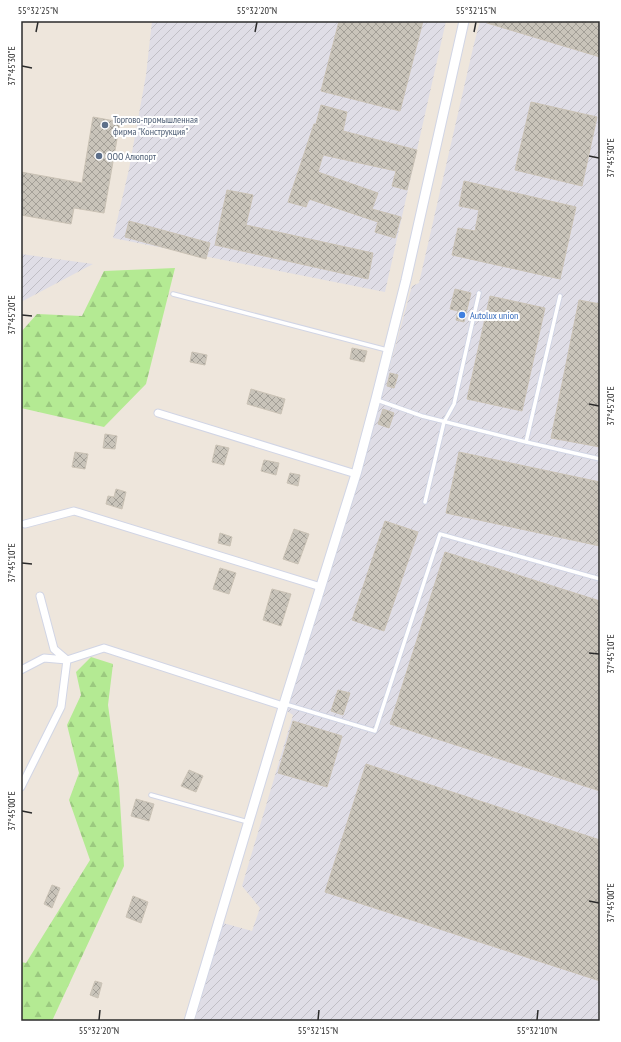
<svg xmlns="http://www.w3.org/2000/svg" width="621" height="1042" viewBox="0 0 621 1042" font-family="'PT Sans Narrow',sans-serif">
	<style>
		.industrial { fill: url(#industrial-furrows) }
		.forest { fill: url(#forest-firs) }
		.building { fill: url(#building-cross-hatch); stroke: #cac2b5 }
		.lines { fill: none; stroke-linecap: round; stroke-linejoin: round }
		.service-casing { stroke: #d1d5e5; stroke-width: 5.5 }
		.minor-casing { stroke: #d1d5e5; stroke-width: 9 }
		.tertiary-casing { stroke: #d1d5e5; stroke-width: 11 }
		.service { stroke: #fff; stroke-width: 3.5 }
		.minor { stroke: #fff; stroke-width: 7 }
		.tertiary { stroke: #fff; stroke-width: 9 }
		.ticks { fill: none; stroke: #2b2b2b; stroke-width: 1.5 }
		.service-dot { fill: #5c6f8a; stroke: #fff; stroke-width: 1.5 }
		.shop-dot { fill: #3f7fe0; stroke: #fff; stroke-width: 1.5 }
		.labels { text-anchor: middle; stroke-width: 4; stroke-linejoin: round; paint-order: stroke }
		.service-label { font-size: 10px; fill: #4e5e75; stroke: #fff; text-anchor: start }
		.shop-label { font-size: 10px; fill: #366cbe; stroke: #fff; text-anchor: start }
		.neatline { fill: none; stroke: #2b2b2b; stroke-width: 1.5 }
		.ticks-label { font-size: 10px; text-anchor: middle; fill: #2b2b2b }
	</style>
	<defs>
		<pattern id="industrial-furrows" width="10" height="10" patternUnits="userSpaceOnUse"><rect width="10" height="10" fill="#dfdde6"/><path d="M-1 1l2-2M0 10L10 0M9 11l2-2" fill="none" stroke="#c0bec5"/></pattern>
		<pattern id="forest-firs" width="22" height="20" patternUnits="userSpaceOnUse"><rect width="22" height="20" fill="#b4ea93"/><path d="M5 1l3.5 6h-7zM16 11l3.5 6h-7z" fill="#9bc97f"/></pattern>
		<pattern id="building-cross-hatch" width="8" height="8" patternUnits="userSpaceOnUse"><rect width="8" height="8" fill="#c9c4ba"/><path d="M0 0l8 8M0 8l8-8" fill="none" stroke="#a39f97"/></pattern>
	</defs>
	<rect width="100%" height="100%" fill="#eee6dc"/>
	<!-- industrial -->
	<path class="industrial" d="M152 21H446L385 292 113 238 129 169 146 75Z
		M480 21H600V1021H195L223 923 252 931 260 908 242 886 293 715 287 711 354 498 412 286 419 283 473 48Z
		M21 254 93 264 21 302Z"/>
	<!-- forest -->
	<path class="forest" d="M175 268 146 384 104 427 21 408V332L37 314 82 316 104 271Z
		M91 657 113 664 108 705 119 785 124 866 52 1021H21V962L26 963 90 860 69 800 79 773 67 725 81 695 76 672Z"/>
	<!-- building -->
	<path class="building" d="M339 21H423L400 111 321 91Z
		M488 21H600V57L487 23Z
		M531 102 597 117 582 186 515 170Z
		M321 105 347 112 343 131 417 150 407 190 392 186 396 171 323 155 318 172 378 193 372 209 401 217 395 238 375 232 378 222 309 199 306 207 288 202 314 124H316Z
		M93 117 120 122 104 213 74 208 71 224 21 215V172L82 183Z
		M464 181 576 207 560 279 452 255 458 228 475 231 479 210 459 206Z
		M227 190 253 195 246 225 373 253 368 279 215 245Z
		M129 221 210 243 206 259 125 237Z
		M455 289 471 293 464 322 456 320 458 311 450 309Z
		M490 296 545 308 522 411 467 399Z
		M579 300 600 304V447L551 438Z
		M352 348 367 351 364 362 350 359Z
		M192 352 207 355 205 365 190 362Z
		M390 373 398 375 394 388 387 386Z
		M251 389 285 399 281 414 247 404Z
		M383 409 394 413 389 428 378 424Z
		M105 434 117 436 115 449 103 448Z
		M216 445 229 448 224 465 212 462Z
		M75 452 88 454 85 469 72 467Z
		M459 452 600 482V546L446 513Z
		M264 460 279 463 276 475 261 471Z
		M290 473 300 475 298 486 287 483Z
		M116 489 126 492 122 509 106 504 108 496 114 497Z
		M385 521 418 532 384 631 352 620Z
		M294 529 309 534 298 564 283 559Z
		M220 533 232 537 230 546 218 543Z
		M445 552 600 601V791L390 724Z
		M220 568 236 573 229 594 213 589Z
		M272 589 291 594 281 626 263 620Z
		M338 690 350 693 343 715 331 711Z
		M293 721 342 736 327 787 278 773Z
		M366 764 600 840V981L325 892Z
		M189 770 203 776 196 792 181 786Z
		M136 799 154 804 149 821 131 816Z
		M52 885 60 888 52 908 44 904Z
		M133 896 148 902 141 923 126 917Z
		M95 981 102 983 98 998 90 995Z"/>
	<g class="lines">
		<defs>
			<path id="service" d="M173 294 387 350
				M377 400 422 416 526 442 560 296
				M526 442 600 459
				M425 502 444 422 454 404 479 293
				M285 704 375 731 440 534 600 579
				M151 795 248 822"/>
			<path id="minor" d="M158 413 356 474
				M25 524 74 511 321 587
				M21 670 44 658 67 660 104 648 283 706
				M21 787 61 707 67 660 54 649 40 596"/>
			<path id="tertiary" d="M189 1021 284 704 356 474 376 399 406 280 464 21"/>
		</defs>
		<!-- service casing -->
		<use href="#service" class="service-casing"/>
		<!-- minor casing -->
		<use href="#minor" class="minor-casing"/>
		<!-- tertiary casing -->
		<use href="#tertiary" class="tertiary-casing"/>
		<!-- service -->
		<use href="#service" class="service"/>
		<!-- minor -->
		<use href="#minor" class="minor"/>
		<!-- tertiary -->
		<use href="#tertiary" class="tertiary"/>
	</g>
	<!-- ticks -->
	<path class="ticks" d="M36 32 38 22M255 32 257 22M474 32 476 22M22 66 32 68M589 156 599 158M22 315 32 316M589 404 599 406M22 563 32 564M589 653 599 654M22 811 32 813M589 901 599 903M99 1020 100 1010M318 1020 319 1010M537 1020 538 1010"/>
	<!-- markers -->
	<g class="service-dot">
		<circle cx="105" cy="125" r="4"/>
		<circle cx="99" cy="156" r="4"/>
	</g>
	<circle class="shop-dot" cx="462" cy="315" r="4"/>
	<g class="labels">
		<!-- service labels -->
		<g class="service-label">
			<text x="113" y="123">Торгово-промышленная<tspan x="113" dy="12">фирма "Конструкция"</tspan></text>
			<text x="107" y="160">ООО Алюпорт</text>
		</g>
		<!-- shop labels -->
		<g class="shop-label">
			<text x="470" y="319">Autolux union</text>
		</g>
	</g>
	<!-- border -->
	<rect width="621" height="1042" fill="none" stroke="#ffffff" stroke-width="44"/>
	<rect x="22" y="22" width="577" height="998" class="neatline"/>
	<g class="ticks-label">
		<text x="38" y="14">55°32'25"N</text>
		<text x="257" y="14">55°32'20"N</text>
		<text x="476" y="14">55°32'15"N</text>
		<text transform="translate(11 66) rotate(-90)" y="4">37°45'30"E</text>
		<text transform="translate(610 158) rotate(-90)" y="4">37°45'30"E</text>
		<text transform="translate(11 315) rotate(-90)" y="4">37°45'20"E</text>
		<text transform="translate(610 406) rotate(-90)" y="4">37°45'20"E</text>
		<text transform="translate(11 563) rotate(-90)" y="4">37°45'10"E</text>
		<text transform="translate(610 654) rotate(-90)" y="4">37°45'10"E</text>
		<text transform="translate(11 811) rotate(-90)" y="4">37°45'00"E</text>
		<text transform="translate(610 903) rotate(-90)" y="4">37°45'00"E</text>
		<text x="99" y="1034">55°32'20"N</text>
		<text x="318" y="1034">55°32'15"N</text>
		<text x="537" y="1034">55°32'10"N</text>
	</g>
</svg>
